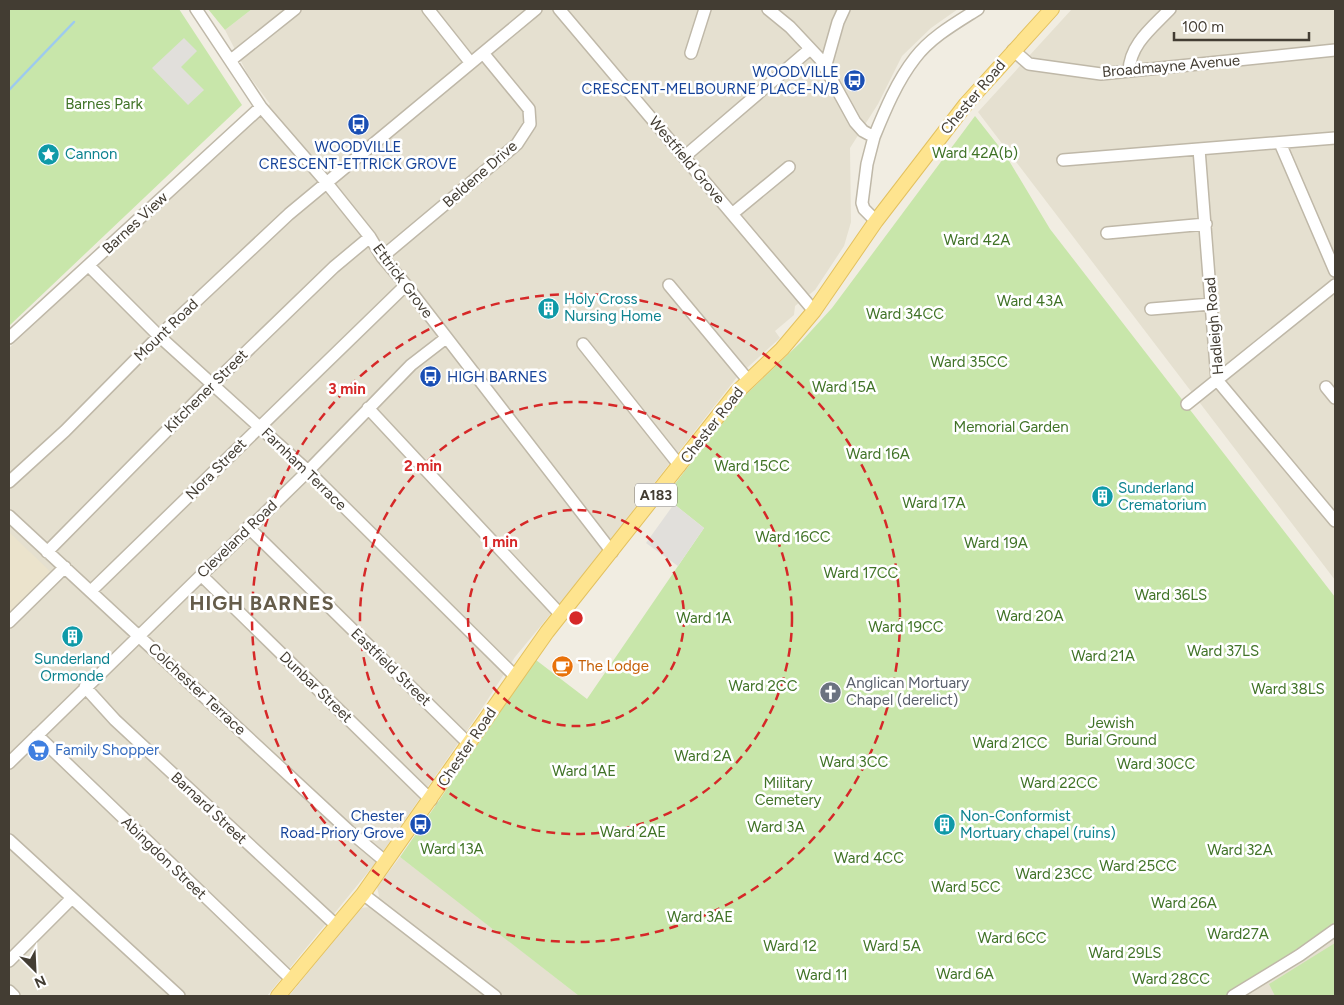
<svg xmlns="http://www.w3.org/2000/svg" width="1344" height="1005" viewBox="0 0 1344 1005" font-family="Figtree,sans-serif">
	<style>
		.residential { fill: #e5e0d0 }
		.education { fill: #ebe3cc }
		.green { fill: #c8e6aa }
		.parking { fill: #e1dfdb }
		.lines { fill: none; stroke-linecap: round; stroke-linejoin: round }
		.stream { stroke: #9dcaef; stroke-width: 2.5 }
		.minor-casing { stroke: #bfb8a8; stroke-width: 14 }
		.major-casing { stroke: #e3c15f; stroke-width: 16 }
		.minor { stroke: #fff; stroke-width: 11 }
		.major { stroke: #fee48f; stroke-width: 14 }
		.ring { fill: none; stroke: #d62828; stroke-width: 2.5; stroke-dasharray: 9 6 }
		.labels { text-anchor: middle; stroke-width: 5; stroke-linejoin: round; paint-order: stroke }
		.shield { fill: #fff; stroke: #7b7770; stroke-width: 1 }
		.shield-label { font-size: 14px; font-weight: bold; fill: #433d33 }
		.street-label { font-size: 15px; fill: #433d33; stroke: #fff }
		.transit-label { font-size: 15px; fill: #164399; stroke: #fff; text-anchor: end }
		.park-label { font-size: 15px; fill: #407327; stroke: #fff }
		.culture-label { font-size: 15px; fill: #0d838f; stroke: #fff; text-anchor: start }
		.food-label { font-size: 15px; fill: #c56008; stroke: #fff; text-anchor: start }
		.worship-label { font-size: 15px; fill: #5b616d; stroke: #fff; text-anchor: start }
		.shop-label { font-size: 15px; fill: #366cbe; stroke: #fff; text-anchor: start }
		.district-label { font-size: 20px; font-weight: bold; letter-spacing: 1px; fill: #655c4a; stroke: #fff }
		.centre { fill: #d62828; stroke: #fff; stroke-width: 2.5 }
		.ring-label { font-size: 15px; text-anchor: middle; font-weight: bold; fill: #d62828; stroke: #fff; stroke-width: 5; stroke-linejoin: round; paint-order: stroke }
	</style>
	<rect width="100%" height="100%" fill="#f1ede2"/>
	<!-- residential -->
	<path class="residential" d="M252 9H958L931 28 902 56 878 104 850 148 851 222 844 246 815 290 795 306 794 315 775 331 780 338 737 377 578 581 515 657 479 713 373 866 267 996H9V348L270 104 247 73 225 30Z
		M1072 9H1335V580L978 112Z
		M400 857 463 905 579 996H289L360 908 370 907 379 896 377 887Z
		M1335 930V996H1233Z"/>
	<!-- education -->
	<path class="education" d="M9 532 54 575 9 618Z"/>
	<!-- green -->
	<path class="green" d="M9 9H179L242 105 9 326Z
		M208 9H252L225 30Z
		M975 116 1005 154 1050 229 1335 597V930L1233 996H579L400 857 536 660 587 699 704 528 665 497 737 403 800 343 832 308Z
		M1335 943V996H1275L1269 984Z"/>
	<!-- parking -->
	<path class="parking" d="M184 38 197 51 181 67 204 90 188 105 152 68Z
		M674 504 704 528 678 566 646 543Z"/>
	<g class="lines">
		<!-- stream -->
		<path class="stream" d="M9 90 74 22"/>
		<defs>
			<path id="minor" d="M196 9 261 107 326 182 370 237 382 257 406 285 612 552
				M428 9 470 62
				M559 9 814 311
				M768 9 790 27 821 60 855 122 863 131 874 137 867 164 862 203 864 209 876 221
				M1013 50 1029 64 1101 74 1335 50
				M691 53 705 9
				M231 60 295 9
				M825 68 838 22 844 9
				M1129 71C1130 44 1152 28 1170 9
				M874 137C885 110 897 81 915 58 931 37 956 23 978 9
				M1280 143 1335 271
				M1199 149 1217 380 1335 521
				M684 157 810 49
				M1063 160 1335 138
				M732 214 789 167
				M1107 233 1206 224
				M382 257 517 144 530 124 529 109 483 53
				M89 266 159 336 308 471 515 676
				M669 285 748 380
				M1151 309 1211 304
				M9 338 261 107
				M583 344 680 466
				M1326 387 1335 398
				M1187 404 1335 285
				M368 408 561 615
				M9 482 65 431 159 336 289 214 536 9
				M9 516 349 831 386 862
				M248 527 469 744
				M47 552 213 384 334 267 370 237
				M201 575 431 800
				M91 591 406 285
				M9 622 65 567
				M85 687 115 720 337 926
				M37 735 292 980
				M9 763 308 471 411 365 446 338
				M9 840 179 996
				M363 894 495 996
				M9 961 72 898
				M9 991 14 996
				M1233 996 1300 955 1335 930"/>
			<path id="major" d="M278 996 363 894 547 632 737 392 782 349 814 311 876 221 966 104 1052 9"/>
		</defs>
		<!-- minor casing -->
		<use href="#minor" class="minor-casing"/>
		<!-- major casing -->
		<use href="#major" class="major-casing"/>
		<!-- minor -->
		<use href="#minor" class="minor"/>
		<!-- major -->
		<use href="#major" class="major"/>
	</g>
	<!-- distance rings -->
	<g class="ring">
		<circle cx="576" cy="618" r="108"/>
		<circle cx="576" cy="618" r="216"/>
		<circle cx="576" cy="618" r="324"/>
	</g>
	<!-- icons -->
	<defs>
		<symbol id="bus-disc" viewBox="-11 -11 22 22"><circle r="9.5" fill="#1a4fb4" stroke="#fff"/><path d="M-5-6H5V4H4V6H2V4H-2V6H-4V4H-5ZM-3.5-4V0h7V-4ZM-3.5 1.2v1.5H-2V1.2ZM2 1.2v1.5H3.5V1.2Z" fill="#fff"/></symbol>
		<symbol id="sight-disc" viewBox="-11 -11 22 22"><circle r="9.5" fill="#0f9aa8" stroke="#fff"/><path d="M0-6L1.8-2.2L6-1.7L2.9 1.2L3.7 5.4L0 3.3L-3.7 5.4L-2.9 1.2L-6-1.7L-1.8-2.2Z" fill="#fff"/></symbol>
		<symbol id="building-disc" viewBox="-11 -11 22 22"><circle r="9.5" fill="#0f9aa8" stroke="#fff"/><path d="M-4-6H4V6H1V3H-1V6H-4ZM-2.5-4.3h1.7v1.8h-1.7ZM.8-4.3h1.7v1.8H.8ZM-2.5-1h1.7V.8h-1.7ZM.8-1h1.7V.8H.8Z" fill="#fff"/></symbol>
		<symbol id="cafe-disc" viewBox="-11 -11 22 22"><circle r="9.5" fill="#e8710a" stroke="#fff"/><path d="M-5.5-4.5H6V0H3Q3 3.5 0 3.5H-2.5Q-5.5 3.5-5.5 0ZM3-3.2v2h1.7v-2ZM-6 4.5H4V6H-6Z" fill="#fff"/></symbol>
		<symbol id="church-disc" viewBox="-11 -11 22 22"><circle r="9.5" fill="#6b7280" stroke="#fff"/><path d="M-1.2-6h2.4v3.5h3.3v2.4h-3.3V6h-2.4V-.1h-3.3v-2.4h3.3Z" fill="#fff"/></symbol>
		<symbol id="supermarket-disc" viewBox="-11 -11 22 22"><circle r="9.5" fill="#3f7fe0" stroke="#fff"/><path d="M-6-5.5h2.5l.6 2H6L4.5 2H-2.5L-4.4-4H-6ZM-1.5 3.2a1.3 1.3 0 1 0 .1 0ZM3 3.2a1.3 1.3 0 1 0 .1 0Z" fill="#fff"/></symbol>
	</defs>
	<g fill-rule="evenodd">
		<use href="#bus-disc" x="842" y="68" width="25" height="25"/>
		<use href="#bus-disc" x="346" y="112" width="25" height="25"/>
		<use href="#sight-disc" x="36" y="142" width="25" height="25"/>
		<use href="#building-disc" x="536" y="296" width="25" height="25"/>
		<use href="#bus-disc" x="418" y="364" width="25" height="25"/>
		<use href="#building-disc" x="1090" y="484" width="25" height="25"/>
		<use href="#building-disc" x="60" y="624" width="25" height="25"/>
		<use href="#cafe-disc" x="550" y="654" width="25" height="25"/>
		<use href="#church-disc" x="818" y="680" width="25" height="25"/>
		<use href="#supermarket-disc" x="26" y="738" width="25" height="25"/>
		<use href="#bus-disc" x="408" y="812" width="25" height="25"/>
		<use href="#building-disc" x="932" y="812" width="25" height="25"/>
	</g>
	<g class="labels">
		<!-- shield labels -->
		<rect class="shield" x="635" y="483.5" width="42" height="23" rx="4"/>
		<g class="shield-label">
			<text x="656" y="500">A183</text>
		</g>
		<!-- street labels -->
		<g class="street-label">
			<text transform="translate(1171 66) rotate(-5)" y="5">Broadmayne Avenue</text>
			<text transform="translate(973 97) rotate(-50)" y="5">Chester Road</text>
			<text transform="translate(687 160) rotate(50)" y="5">Westfield Grove</text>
			<text transform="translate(480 174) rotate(-41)" y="5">Beldene Drive</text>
			<text transform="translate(135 223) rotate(-43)" y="5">Barnes View</text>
			<text transform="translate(403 281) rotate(53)" y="5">Ettrick Grove</text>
			<text transform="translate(1214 326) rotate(-95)" y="5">Hadleigh Road</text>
			<text transform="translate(166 330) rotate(-44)" y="5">Mount Road</text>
			<text transform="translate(206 391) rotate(-45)" y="5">Kitchener Street</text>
			<text transform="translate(712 425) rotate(-52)" y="5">Chester Road</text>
			<text transform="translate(216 469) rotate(-45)" y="5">Nora Street</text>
			<text transform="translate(304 469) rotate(44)" y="5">Farnham Terrace</text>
			<text transform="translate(237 539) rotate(-44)" y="5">Cleveland Road</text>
			<text transform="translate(391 667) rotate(44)" y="5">Eastfield Street</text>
			<text transform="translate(316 687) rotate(44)" y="5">Dunbar Street</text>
			<text transform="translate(197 689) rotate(43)" y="5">Colchester Terrace</text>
			<text transform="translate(467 747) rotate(-56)" y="5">Chester Road</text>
			<text transform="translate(209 808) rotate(43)" y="5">Barnard Street</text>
			<text transform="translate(164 858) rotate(44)" y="5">Abingdon Street</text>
		</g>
		<!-- transit labels -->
		<g class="transit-label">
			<text x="839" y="77">WOODVILLE<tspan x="839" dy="17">CRESCENT-MELBOURNE PLACE-N/B</tspan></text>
			<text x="358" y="152" text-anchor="middle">WOODVILLE<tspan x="358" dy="17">CRESCENT-ETTRICK GROVE</tspan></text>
			<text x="447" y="382" text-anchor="start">HIGH BARNES</text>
			<text x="404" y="821">Chester<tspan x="404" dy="17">Road-Priory Grove</tspan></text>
		</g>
		<!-- park labels -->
		<g class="park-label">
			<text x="104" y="109">Barnes Park</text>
			<text x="975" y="158">Ward 42A(b)</text>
			<text x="977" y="245">Ward 42A</text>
			<text x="1030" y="306">Ward 43A</text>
			<text x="905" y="319">Ward 34CC</text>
			<text x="969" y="367">Ward 35CC</text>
			<text x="844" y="392">Ward 15A</text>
			<text x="1011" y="432">Memorial Garden</text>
			<text x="878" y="459">Ward 16A</text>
			<text x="752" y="471">Ward 15CC</text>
			<text x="934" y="508">Ward 17A</text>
			<text x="793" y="542">Ward 16CC</text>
			<text x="996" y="548">Ward 19A</text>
			<text x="861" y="578">Ward 17CC</text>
			<text x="1171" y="600">Ward 36LS</text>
			<text x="1030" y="621">Ward 20A</text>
			<text x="704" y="623">Ward 1A</text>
			<text x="906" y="632">Ward 19CC</text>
			<text x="1223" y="656">Ward 37LS</text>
			<text x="1103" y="661">Ward 21A</text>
			<text x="763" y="691">Ward 2CC</text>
			<text x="1288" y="694">Ward 38LS</text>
			<text x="1111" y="728">Jewish<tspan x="1111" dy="17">Burial Ground</tspan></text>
			<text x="1010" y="748">Ward 21CC</text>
			<text x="703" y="761">Ward 2A</text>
			<text x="854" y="767">Ward 3CC</text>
			<text x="1156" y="769">Ward 30CC</text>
			<text x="584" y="776">Ward 1AE</text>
			<text x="788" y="788">Military<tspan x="788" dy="17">Cemetery</tspan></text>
			<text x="1059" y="788">Ward 22CC</text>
			<text x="776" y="832">Ward 3A</text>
			<text x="633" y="837">Ward 2AE</text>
			<text x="452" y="854">Ward 13A</text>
			<text x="1240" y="855">Ward 32A</text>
			<text x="869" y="863">Ward 4CC</text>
			<text x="1138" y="871">Ward 25CC</text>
			<text x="1054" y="879">Ward 23CC</text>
			<text x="966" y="892">Ward 5CC</text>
			<text x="1184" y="908">Ward 26A</text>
			<text x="700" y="922">Ward 3AE</text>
			<text x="1238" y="939">Ward27A</text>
			<text x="1012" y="943">Ward 6CC</text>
			<text x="790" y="951">Ward 12</text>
			<text x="892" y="951">Ward 5A</text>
			<text x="1125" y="958">Ward 29LS</text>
			<text x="965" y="979">Ward 6A</text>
			<text x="822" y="980">Ward 11</text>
			<text x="1171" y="984">Ward 28CC</text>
		</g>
		<!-- culture labels -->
		<g class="culture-label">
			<text x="65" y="159">Cannon</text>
			<text x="564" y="304">Holy Cross<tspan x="564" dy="17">Nursing Home</tspan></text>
			<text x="1118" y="493">Sunderland<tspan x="1118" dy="17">Crematorium</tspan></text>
			<text x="72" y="664" text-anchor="middle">Sunderland<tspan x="72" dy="17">Ormonde</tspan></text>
			<text x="960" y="821">Non-Conformist<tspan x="960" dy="17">Mortuary chapel (ruins)</tspan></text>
		</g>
		<!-- food labels -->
		<g class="food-label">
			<text x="578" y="671">The Lodge</text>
		</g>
		<!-- worship labels -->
		<g class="worship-label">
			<text x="846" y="688">Anglican Mortuary<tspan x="846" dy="17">Chapel (derelict)</tspan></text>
		</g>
		<!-- shop labels -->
		<g class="shop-label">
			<text x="55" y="755">Family Shopper</text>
		</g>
		<!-- district labels -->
		<g class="district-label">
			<text x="262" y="610">HIGH BARNES</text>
		</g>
	</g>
	<circle cx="576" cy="618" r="8" class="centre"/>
	<g class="ring-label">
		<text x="347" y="394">3 min</text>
		<text x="423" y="471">2 min</text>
		<text x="500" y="547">1 min</text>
	</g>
	<!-- border -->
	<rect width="1344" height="1005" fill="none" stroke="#433d33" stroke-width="20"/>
	<!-- north arrow -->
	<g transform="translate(35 970) rotate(156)" stroke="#ffffff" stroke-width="4" paint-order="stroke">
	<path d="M0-4L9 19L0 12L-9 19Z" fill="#433d33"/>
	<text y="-8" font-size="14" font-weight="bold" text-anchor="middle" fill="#433d33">N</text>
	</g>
	<!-- scale -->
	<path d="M1174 32v8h135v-8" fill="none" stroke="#433d33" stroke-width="2.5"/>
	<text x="1182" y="32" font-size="15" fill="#433d33" stroke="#ffffff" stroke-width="4" paint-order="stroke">100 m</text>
</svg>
